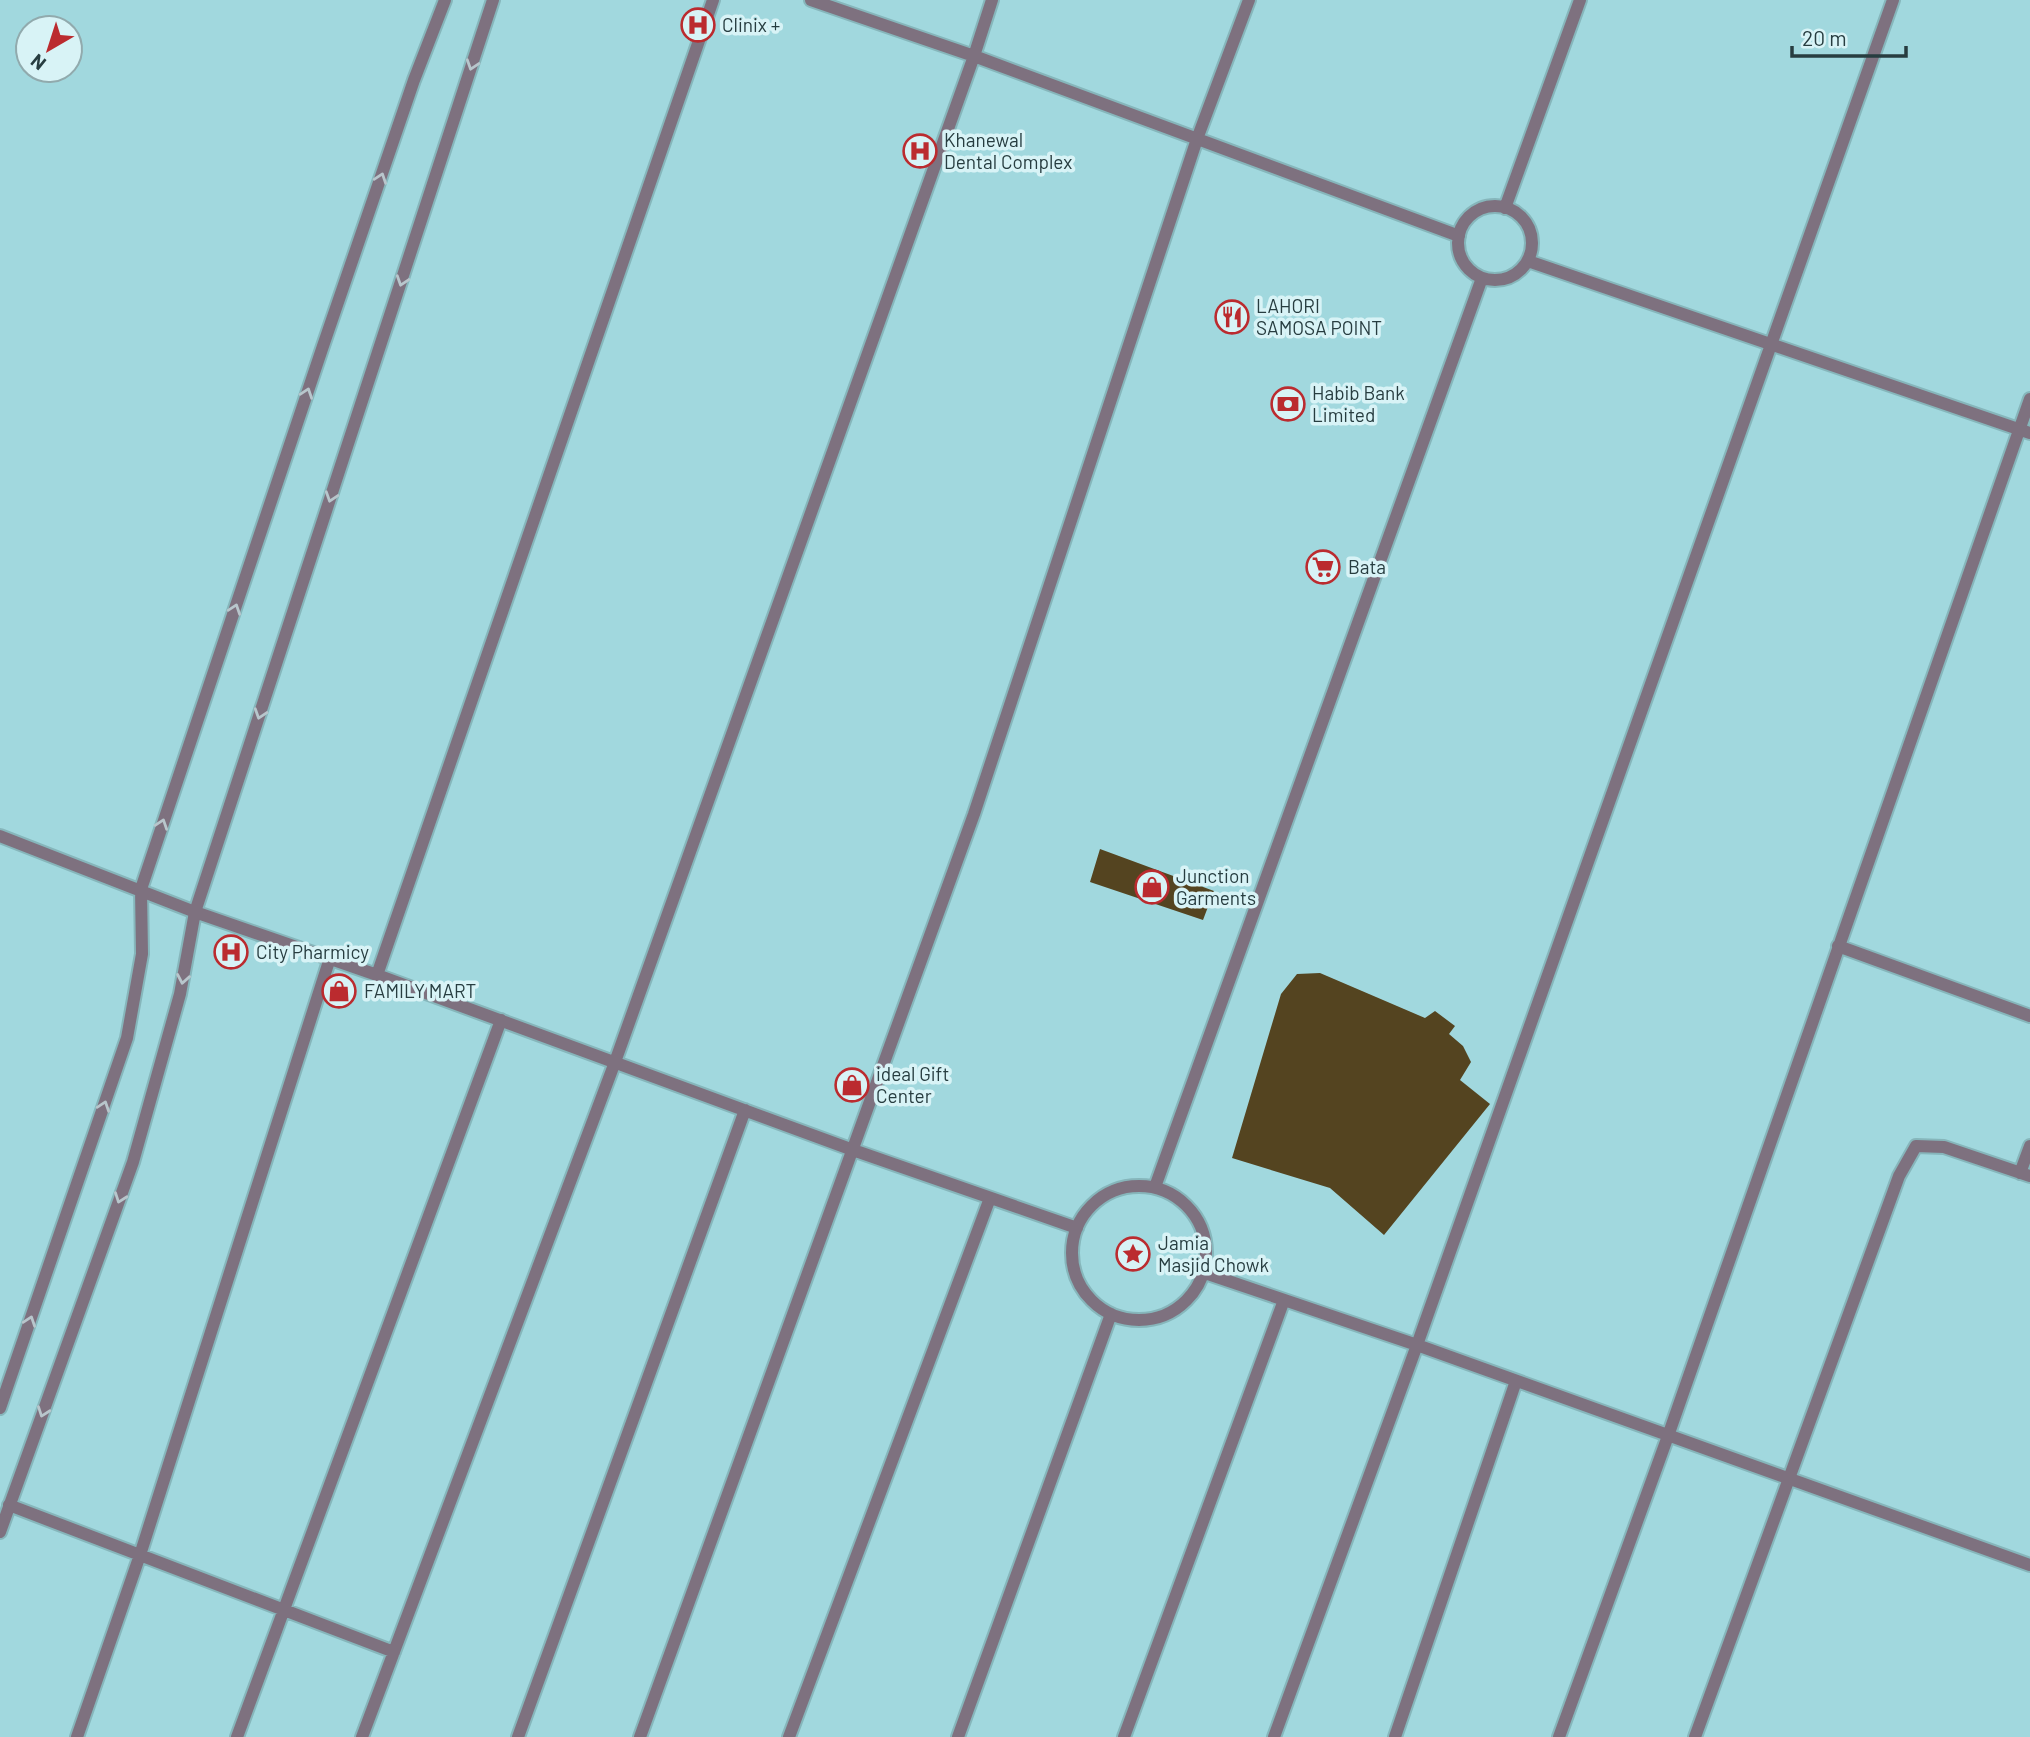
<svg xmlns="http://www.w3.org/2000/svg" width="2030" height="1737" viewBox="0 0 2030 1737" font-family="Barlow,sans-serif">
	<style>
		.building { fill: #544420 }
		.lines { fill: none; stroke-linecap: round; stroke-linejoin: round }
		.minor-casing { stroke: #86b6bb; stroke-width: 16 }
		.minor { stroke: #7e717f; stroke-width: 12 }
		.oneway { stroke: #b8c6cc }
		.labels { text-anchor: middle; stroke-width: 7; stroke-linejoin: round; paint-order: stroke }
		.poi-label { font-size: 19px; fill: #273d40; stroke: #d8f3f6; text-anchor: start }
	</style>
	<rect width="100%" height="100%" fill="#a1d8de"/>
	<!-- building -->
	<path class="building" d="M1100 849 1214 891 1203 920 1090 882Z
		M1320 973 1425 1018 1435 1011 1455 1026 1449 1034 1463 1046 1471 1062 1460 1080 1490 1104 1384 1235 1330 1188 1232 1158 1281 994 1297 974Z"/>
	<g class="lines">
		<defs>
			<path id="minor" d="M811 0 974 56 1459 236
				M1458 243a37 37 0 1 1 74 0a37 37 0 1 1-74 0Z
				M1505 208 1580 0
				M1528 261 2030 433
				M0 836 195 912 377 975 853 1150 1077 1228
				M1838 946 2030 1016
				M377 975 713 0
				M2020 1173 2030 1146
				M1072 1253a67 67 0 1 1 134 0a67 67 0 1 1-134 0Z
				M1155 1187 1482 278
				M1205 1273 1417 1345 2030 1565
				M0 1408 127 1038 142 954 141 889 323 346 414 80 445 0
				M9 1505 394 1652
				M0 1532 133 1162 180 994 195 912 493 0
				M77 1737 140 1555 330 958
				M237 1737 501 1020
				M362 1737 615 1062 974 56 992 0
				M518 1737 745 1110
				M640 1737 974 814 1197 139 1249 0
				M789 1737 990 1198
				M958 1737 1111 1314
				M1124 1737 1284 1300
				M1274 1737 1417 1345 1893 0
				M1395 1737 1516 1381
				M1559 1737 1668 1436 2030 399
				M1695 1737 1899 1176 1916 1146 1944 1147 2030 1176"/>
		</defs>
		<!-- minor casing -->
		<use href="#minor" class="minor-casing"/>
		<!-- minor -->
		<use href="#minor" class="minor"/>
	</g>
	<!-- one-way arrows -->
	<defs><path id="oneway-chevron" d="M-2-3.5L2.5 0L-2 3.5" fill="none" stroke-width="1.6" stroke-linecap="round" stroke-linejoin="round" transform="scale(1.75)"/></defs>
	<g class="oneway">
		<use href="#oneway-chevron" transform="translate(472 65) rotate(108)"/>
		<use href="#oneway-chevron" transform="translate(381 178) rotate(-71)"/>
		<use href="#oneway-chevron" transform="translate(402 281) rotate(108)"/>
		<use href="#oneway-chevron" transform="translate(307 393) rotate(-71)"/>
		<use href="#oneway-chevron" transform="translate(331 497) rotate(108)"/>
		<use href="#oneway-chevron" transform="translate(235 609) rotate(-71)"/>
		<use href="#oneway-chevron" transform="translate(260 714) rotate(108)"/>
		<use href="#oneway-chevron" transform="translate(162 824) rotate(-71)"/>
		<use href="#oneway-chevron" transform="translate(183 979) rotate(100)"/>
		<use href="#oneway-chevron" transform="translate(104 1106) rotate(-71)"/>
		<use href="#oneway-chevron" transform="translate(120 1198) rotate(110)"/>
		<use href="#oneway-chevron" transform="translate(30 1321) rotate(-71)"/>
		<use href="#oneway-chevron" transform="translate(43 1412) rotate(110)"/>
	</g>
	<!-- icons -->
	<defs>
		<symbol id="hospital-ring" viewBox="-11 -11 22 22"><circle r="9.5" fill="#d8f3f6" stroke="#bb2b2f" stroke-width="1.5"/><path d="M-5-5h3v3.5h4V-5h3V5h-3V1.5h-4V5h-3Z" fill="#bb2b2f"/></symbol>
		<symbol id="restaurant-ring" viewBox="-11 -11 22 22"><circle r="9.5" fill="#d8f3f6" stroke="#bb2b2f" stroke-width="1.5"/><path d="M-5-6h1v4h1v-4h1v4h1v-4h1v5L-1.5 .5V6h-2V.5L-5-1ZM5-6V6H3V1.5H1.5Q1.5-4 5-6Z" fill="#bb2b2f"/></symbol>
		<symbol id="bank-ring" viewBox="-11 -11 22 22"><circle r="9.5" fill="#d8f3f6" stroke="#bb2b2f" stroke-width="1.5"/><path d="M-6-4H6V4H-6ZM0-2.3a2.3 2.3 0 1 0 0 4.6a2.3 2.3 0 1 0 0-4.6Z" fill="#bb2b2f"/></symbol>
		<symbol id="supermarket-ring" viewBox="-11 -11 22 22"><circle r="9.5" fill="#d8f3f6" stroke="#bb2b2f" stroke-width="1.5"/><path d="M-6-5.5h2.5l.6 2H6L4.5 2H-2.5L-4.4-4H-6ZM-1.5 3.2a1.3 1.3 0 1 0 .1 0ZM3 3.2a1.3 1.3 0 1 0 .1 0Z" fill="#bb2b2f"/></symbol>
		<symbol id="shop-ring" viewBox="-11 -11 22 22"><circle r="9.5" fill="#d8f3f6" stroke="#bb2b2f" stroke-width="1.5"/><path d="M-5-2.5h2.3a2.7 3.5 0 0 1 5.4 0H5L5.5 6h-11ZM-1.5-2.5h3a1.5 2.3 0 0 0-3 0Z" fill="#bb2b2f"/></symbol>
		<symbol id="sight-ring" viewBox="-11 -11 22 22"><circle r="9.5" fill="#d8f3f6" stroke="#bb2b2f" stroke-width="1.5"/><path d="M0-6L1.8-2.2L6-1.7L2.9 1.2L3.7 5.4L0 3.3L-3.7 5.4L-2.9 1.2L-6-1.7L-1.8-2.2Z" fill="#bb2b2f"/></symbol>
	</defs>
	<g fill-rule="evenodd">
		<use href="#hospital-ring" x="679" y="6" width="38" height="38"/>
		<use href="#hospital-ring" x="901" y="132" width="38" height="38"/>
		<use href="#restaurant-ring" x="1213" y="298" width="38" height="38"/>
		<use href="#bank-ring" x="1269" y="385" width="38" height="38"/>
		<use href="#supermarket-ring" x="1304" y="548" width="38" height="38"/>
		<use href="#shop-ring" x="1133" y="868" width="38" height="38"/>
		<use href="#hospital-ring" x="212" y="933" width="38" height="38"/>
		<use href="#shop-ring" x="320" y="972" width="38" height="38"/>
		<use href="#shop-ring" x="833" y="1066" width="38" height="38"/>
		<use href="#sight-ring" x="1114" y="1235" width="38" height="38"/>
	</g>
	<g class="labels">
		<!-- poi labels -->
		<g class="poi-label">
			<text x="722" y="32">Clinix +</text>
			<text x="944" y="147">Khanewal<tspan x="944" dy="22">Dental Complex</tspan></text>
			<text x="1256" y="313">LAHORI<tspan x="1256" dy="22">SAMOSA POINT</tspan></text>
			<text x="1312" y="400">Habib Bank<tspan x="1312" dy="22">Limited</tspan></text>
			<text x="1348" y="574">Bata</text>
			<text x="1176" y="883">Junction<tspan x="1176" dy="22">Garments</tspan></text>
			<text x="256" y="959">City Pharmicy</text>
			<text x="364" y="998">FAMILY MART</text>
			<text x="876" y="1081">ideal Gift<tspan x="876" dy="22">Center</tspan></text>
			<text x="1158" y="1250">Jamia<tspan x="1158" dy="22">Masjid Chowk</tspan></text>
		</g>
	</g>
	<!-- north arrow -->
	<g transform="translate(49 49) rotate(219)"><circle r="33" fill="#d8f3f6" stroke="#91aaad" stroke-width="2"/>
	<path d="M0-5L12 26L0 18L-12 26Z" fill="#bb2b2f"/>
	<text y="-10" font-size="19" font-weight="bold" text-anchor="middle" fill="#273d40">N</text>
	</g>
	<!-- scale -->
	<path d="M1792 46v10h114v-10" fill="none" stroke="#273d40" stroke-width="3.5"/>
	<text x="1802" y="46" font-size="21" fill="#273d40" stroke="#d8f3f6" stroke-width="5" paint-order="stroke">20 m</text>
</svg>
